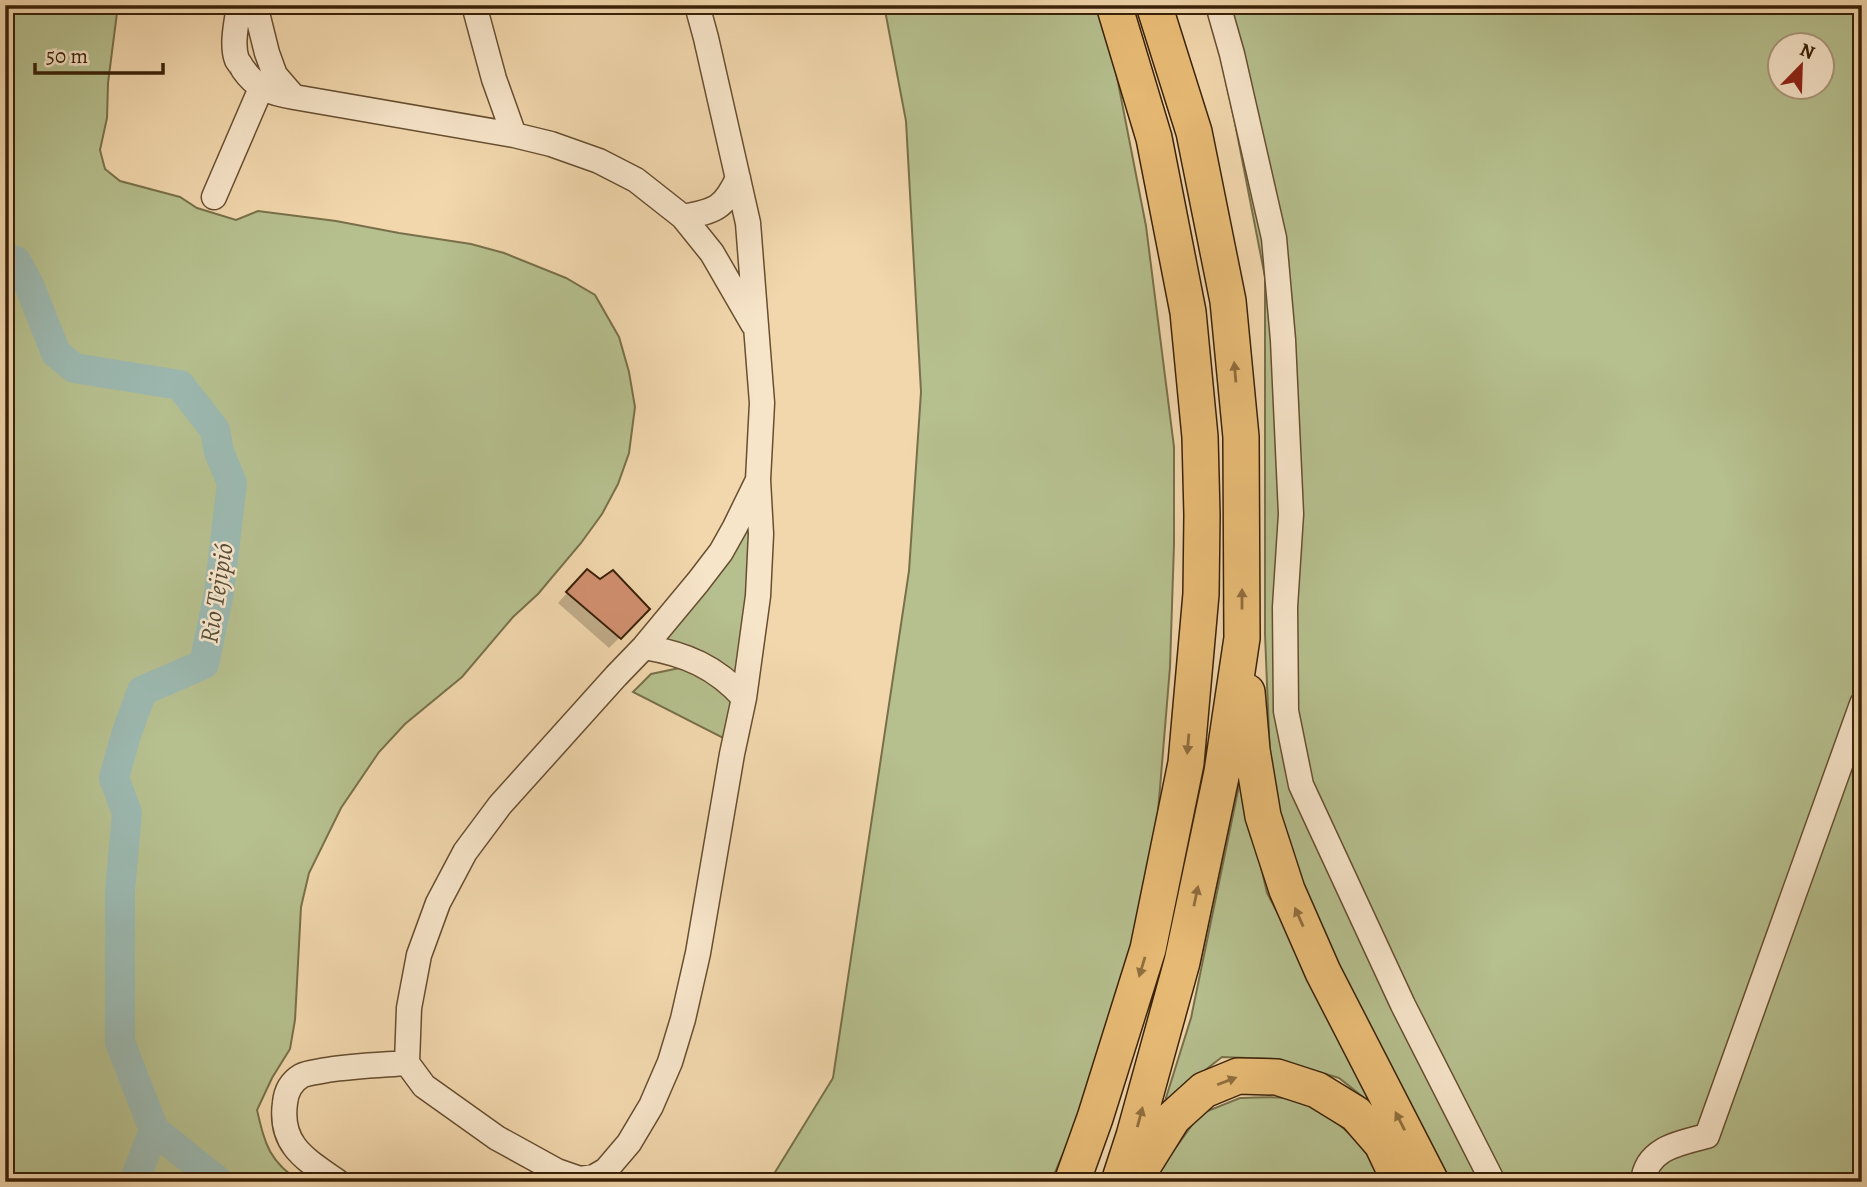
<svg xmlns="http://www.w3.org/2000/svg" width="1867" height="1187" viewBox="0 0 1867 1187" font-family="Alegreya,serif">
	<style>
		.green { fill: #b6bf8e; stroke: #78704a; stroke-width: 2; fill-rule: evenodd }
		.shadow { fill: #0003 }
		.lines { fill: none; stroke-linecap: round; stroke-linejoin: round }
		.river { stroke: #9cb8b0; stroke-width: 30 }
		.building { fill: #d29071; stroke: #392107; stroke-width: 2 }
		.minor-casing { stroke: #674e30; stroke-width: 27 }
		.highway-casing { stroke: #392107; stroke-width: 38 }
		.minor { stroke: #f7e5ca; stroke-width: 24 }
		.highway { stroke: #e9bc76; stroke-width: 35 }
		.oneway { fill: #916e3e }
		.labels { text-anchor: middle; stroke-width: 5; stroke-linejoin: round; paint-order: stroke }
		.water-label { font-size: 26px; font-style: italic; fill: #574e3a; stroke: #f7e5ca }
	</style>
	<rect width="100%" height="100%" fill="#f2d7ad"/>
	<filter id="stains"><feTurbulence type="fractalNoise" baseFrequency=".00286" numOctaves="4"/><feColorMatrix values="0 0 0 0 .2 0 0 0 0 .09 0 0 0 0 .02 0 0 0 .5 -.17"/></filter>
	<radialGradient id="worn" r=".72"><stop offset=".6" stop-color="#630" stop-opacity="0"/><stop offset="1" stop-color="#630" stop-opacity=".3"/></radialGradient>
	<!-- green -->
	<path class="green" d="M5 5H118L108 83 107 118 100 150 105 169 120 181 180 197 197 208 236 220 258 211 336 221 399 233 471 244 504 253 566 278 595 295 619 337 629 372 635 407 629 453 618 484 602 514 581 543 538 594 513 617 462 677 405 724 379 752 341 808 309 873 301 907 295 1020 290 1049 272 1078 257 1110C265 1144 269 1162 301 1182H5Z
		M884 5H1100L1109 36 1146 226 1174 447V544L1170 667 1158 812 1135 931 1093 1083 1051 1182H769L833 1078 909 571 921 392 906 121Z
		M1209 5H1862V1182H1450L1327 943 1287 853 1270 759 1265 634V277L1234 118ZM1780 46H1822V88H1780Z
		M758 480 744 698 652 648Z
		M689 666 734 696 731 742 633 692 651 674Z
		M1245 757 1255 841 1267 893 1382 1112 1339 1078 1275 1059 1222 1057 1190 1082 1154 1136 1191 1018Z
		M1240 1098C1254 1098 1270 1096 1284 1098 1325 1103 1368 1146 1384 1182H1151L1200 1114Z"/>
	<!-- shadow -->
	<path class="shadow" d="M577 582 648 609 609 648 558 603Z"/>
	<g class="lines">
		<!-- river -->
		<path class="river" d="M5 258 16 261 29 285 56 353 74 368 180 385 215 430 219 452 232 483 219 593 204 664 142 691 126 735 114 778 127 813 120 891V1042L154 1130 219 1182
			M134 1182 154 1130"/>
	</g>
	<!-- building -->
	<path class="building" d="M587 569 600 579 613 570 650 609 621 639 566 592Z"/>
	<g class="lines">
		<defs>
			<path id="minor" d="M239 5C237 22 231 44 237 60 237 60 243 68 243 69 257 89 271 93 294 97
				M255 5 267 53 275 75 294 97 514 135 551 144 599 161 636 180 683 217 712 253 753 324
				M474 5 494 79 514 135
				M697 5 706 38 748 223 762 403 758 480 761 534 758 596 744 698 732 754 698 953 683 1019 670 1062 651 1106 629 1143 606 1170 594 1177 580 1179 557 1171 497 1138 424 1086 407 1063 409 1008 419 955 438 903 465 852 500 805 616 676 644 647 698 582 721 552 735 527 758 480
				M1218 5 1232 54 1274 238 1283 340 1291 514 1285 607 1286 711 1301 785 1403 1005 1493 1182
				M214 197 261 88
				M683 217C716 211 724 208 738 178
				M644 647C686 654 716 667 744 698
				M338 1182C307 1160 279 1146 285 1103 286 1092 291 1082 301 1076 308 1072 318 1072 327 1070 354 1066 380 1065 407 1063
				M1643 1182C1646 1148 1680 1143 1707 1136L1862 704"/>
			<path id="highway" d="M1247 692 1252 750 1263 816 1287 890 1323 972 1431 1182
				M1072 1182 1095 1118 1148 949 1186 763 1201 594 1202 515 1200 437 1188 312 1154 138 1114 5
				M1119 1182 1134 1136 1182 962 1222 772 1242 638 1241 437 1228 301 1194 132 1154 5
				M1133 1182 1173 1118 1204 1090 1238 1076 1277 1077 1317 1090 1356 1114 1382 1144 1400 1182"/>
		</defs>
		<!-- minor casing -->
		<use href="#minor" class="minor-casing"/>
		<!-- highway casing -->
		<use href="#highway" class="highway-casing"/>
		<!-- minor -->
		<use href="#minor" class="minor"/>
		<!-- highway -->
		<use href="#highway" class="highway"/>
	</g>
	<!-- one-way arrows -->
	<defs><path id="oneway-solid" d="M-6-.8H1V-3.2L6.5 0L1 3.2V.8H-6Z" transform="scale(1.75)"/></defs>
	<g class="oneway">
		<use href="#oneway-solid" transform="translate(1235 372) rotate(-95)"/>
		<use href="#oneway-solid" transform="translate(1242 599) rotate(-90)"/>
		<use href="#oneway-solid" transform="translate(1188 744) rotate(95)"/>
		<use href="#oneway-solid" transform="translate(1196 896) rotate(-78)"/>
		<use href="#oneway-solid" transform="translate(1299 917) rotate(-114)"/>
		<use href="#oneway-solid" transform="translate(1142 967) rotate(107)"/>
		<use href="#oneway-solid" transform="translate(1227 1081) rotate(-21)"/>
		<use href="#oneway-solid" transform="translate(1140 1117) rotate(-75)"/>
		<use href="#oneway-solid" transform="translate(1400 1121) rotate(-117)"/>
	</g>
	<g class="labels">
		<!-- water labels -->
		<g class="water-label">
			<text transform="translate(216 593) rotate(-81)" y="9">Rio Tejipió</text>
		</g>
	</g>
	<!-- margin -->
	<rect width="1867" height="1187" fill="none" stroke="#f2d7ad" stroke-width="28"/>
	<rect x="7" y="7" width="1853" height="1173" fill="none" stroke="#392107" stroke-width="3.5"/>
	<rect x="14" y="14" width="1839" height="1159" fill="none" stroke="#392107" stroke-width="2"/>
	<!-- north arrow -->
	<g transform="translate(1801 66) rotate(23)"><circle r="33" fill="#f7e5ca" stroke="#ab977c" stroke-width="2"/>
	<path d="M0-5L12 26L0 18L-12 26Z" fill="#8f2418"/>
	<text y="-10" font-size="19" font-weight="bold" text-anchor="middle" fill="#392107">N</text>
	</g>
	<!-- scale -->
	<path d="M35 63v10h128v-10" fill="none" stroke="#392107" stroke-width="3.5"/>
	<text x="46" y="63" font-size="21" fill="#392107" stroke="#f7e5ca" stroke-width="5" paint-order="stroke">50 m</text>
	<rect width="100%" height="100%" filter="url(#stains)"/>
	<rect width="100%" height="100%" fill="url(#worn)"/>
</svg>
